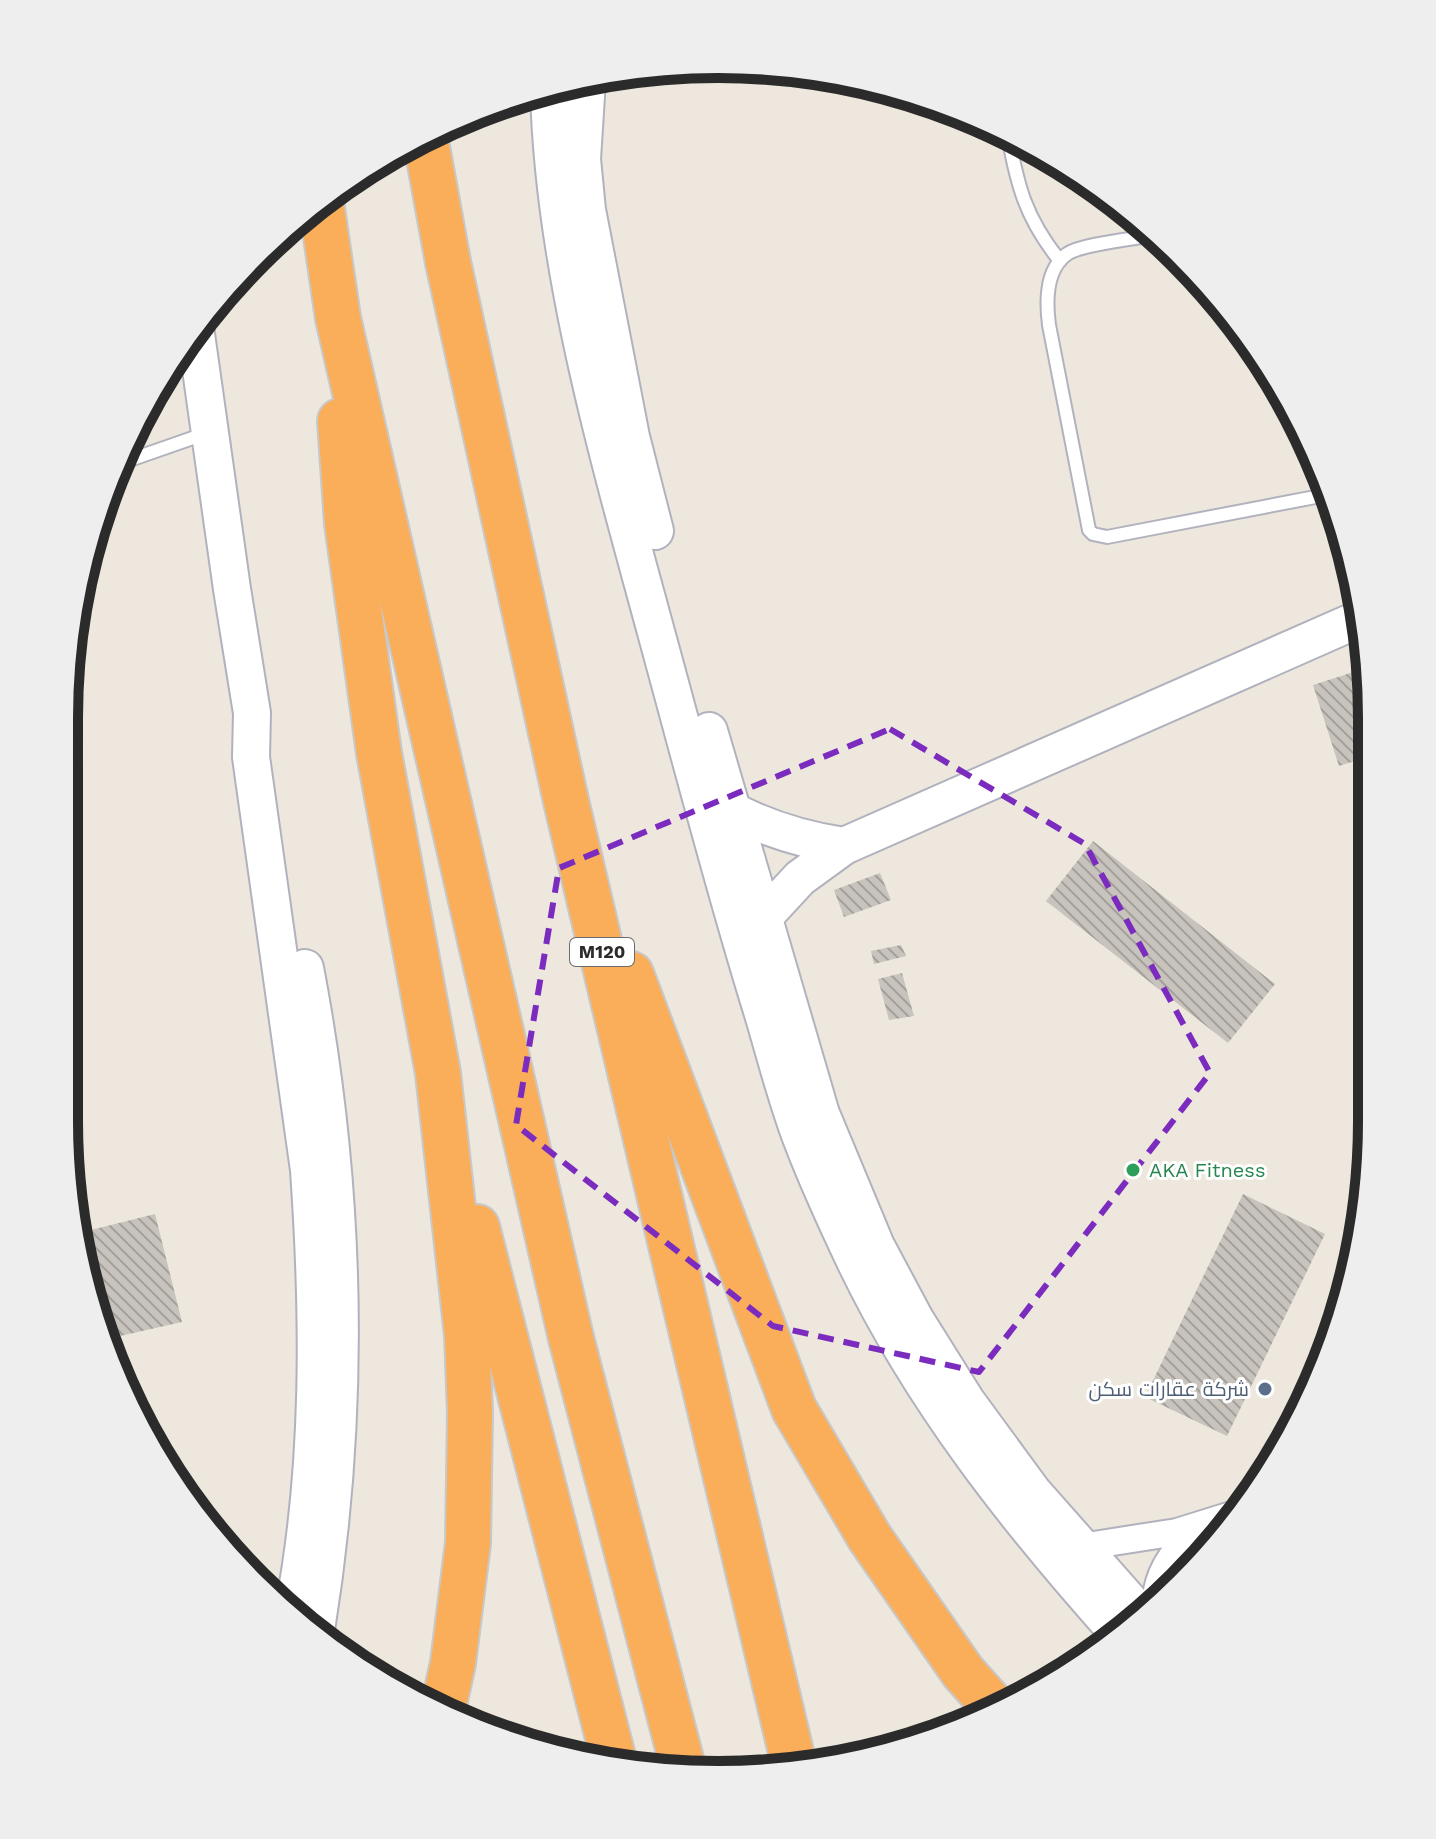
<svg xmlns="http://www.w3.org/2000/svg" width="1436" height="1839" viewBox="0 0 1436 1839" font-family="'Work Sans',Cairo,sans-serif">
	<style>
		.building { fill: url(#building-back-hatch) }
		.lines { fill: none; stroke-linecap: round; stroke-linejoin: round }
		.lane-casing { stroke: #b1b2be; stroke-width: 16 }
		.street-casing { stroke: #b1b2be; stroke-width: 30 }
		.secondary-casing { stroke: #b1b2be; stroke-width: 40 }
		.highway-casing { stroke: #c8c8c8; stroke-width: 48 }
		.lane { stroke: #fff; stroke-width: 12 }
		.street { stroke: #fff; stroke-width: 26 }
		.secondary { stroke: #fff; stroke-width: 36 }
		.highway { stroke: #fbae5a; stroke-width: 44 }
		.marked { fill: none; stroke: #7b2cbf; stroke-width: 6; stroke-dasharray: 16 10; stroke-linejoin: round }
		.leisure-dot { fill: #2e9e5b; stroke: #fff; stroke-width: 3 }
		.service-dot { fill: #5c6f8a; stroke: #fff; stroke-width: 3 }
		.labels { text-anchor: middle; stroke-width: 6; stroke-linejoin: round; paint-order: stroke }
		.shield { fill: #fff; stroke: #6b6b6b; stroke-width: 2 }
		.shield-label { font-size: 18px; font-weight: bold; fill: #2b2b2b }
		.leisure-label { font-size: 20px; fill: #27864d; stroke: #fff; text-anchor: start }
		.service-label { font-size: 20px; fill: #4e5e75; stroke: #fff; text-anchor: end }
		.rim { fill: none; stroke: #2b2b2b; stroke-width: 10 }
	</style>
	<defs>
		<pattern id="building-back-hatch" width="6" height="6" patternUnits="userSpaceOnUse" patternTransform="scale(2)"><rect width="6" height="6" fill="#c8c4bd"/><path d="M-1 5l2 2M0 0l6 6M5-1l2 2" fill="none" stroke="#a39f9a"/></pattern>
	</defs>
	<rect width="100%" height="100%" fill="#ede7dd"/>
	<!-- building -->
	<path class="building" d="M1369 667 1371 756 1339 766 1313 685Z
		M65 751 78 800 65 803Z
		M1093 841 1275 984 1228 1043 1046 901Z
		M880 873 891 900 844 917 834 890Z
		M901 945 906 956 874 964 871 951Z
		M902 973 914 1016 889 1020 878 979Z
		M1243 1194 1325 1234 1227 1436 1145 1397Z
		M155 1214 182 1322 107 1339 86 1291 79 1233Z"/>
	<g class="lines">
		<defs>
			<path id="lane" d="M1007 131C1018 186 1024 216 1060 261
				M1154 235C1135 239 1081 244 1067 254 1046 269 1046 302 1049 325L1089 530 1093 534 1107 537 1331 494
				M124 462 207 433"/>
			<path id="street" d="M1081 1547 1177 1532 1238 1513
				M1155 1603C1158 1571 1175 1546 1202 1528"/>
			<path id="secondary" d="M587 80 582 159 587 210 631 437 655 531
				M549 89C553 268 609 459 656 632 690 756 722 881 760 1004 774 1049 785 1096 802 1140 818 1182 837 1223 856 1263 922 1400 1016 1519 1117 1632
				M195 327 232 589 252 713 251 757 309 1170C319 1315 321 1468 293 1612
				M709 731 821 1114 876 1246 915 1319 967 1402 1033 1492 1141 1614
				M731 810C767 829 803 840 844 846
				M763 918 800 878 844 846 1359 619
				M305 968C347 1189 352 1407 316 1630"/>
			<path id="highway" d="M425 136 448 262 566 801 794 1765
				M321 202 338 318 571 1338 684 1771
				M340 421 347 523 379 753 438 1073 467 1335 470 1413 468 1543 453 1663 443 1709
				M631 974 794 1409 870 1538 963 1672 995 1708
				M477 1227 614 1761"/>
		</defs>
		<!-- lane casing -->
		<use href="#lane" class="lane-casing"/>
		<!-- street casing -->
		<use href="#street" class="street-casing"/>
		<!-- secondary casing -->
		<use href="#secondary" class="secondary-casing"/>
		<!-- highway casing -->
		<use href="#highway" class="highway-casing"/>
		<!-- lane -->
		<use href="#lane" class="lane"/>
		<!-- street -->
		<use href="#street" class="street"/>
		<!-- secondary -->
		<use href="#secondary" class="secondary"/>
		<!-- highway -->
		<use href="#highway" class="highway"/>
	</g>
	<!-- marked area -->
	<path class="marked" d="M890 729 1085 844 1210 1073 979 1372 773 1326 516 1125 559 868Z"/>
	<!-- markers -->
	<circle class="leisure-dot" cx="1133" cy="1170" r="8"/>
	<circle class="service-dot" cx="1265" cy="1389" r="8"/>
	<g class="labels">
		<!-- shield labels -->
		<rect class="shield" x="570" y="938" width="64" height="28" rx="6"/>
		<g class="shield-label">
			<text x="602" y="958">M120</text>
		</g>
		<!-- leisure labels -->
		<g class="leisure-label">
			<text x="1149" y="1177">AKA Fitness</text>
		</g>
		<!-- service labels -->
		<g class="service-label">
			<text x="1249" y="1396">شركة عقارات سكن</text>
		</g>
	</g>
	<!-- crop -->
	<path d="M0 0H1436V1839H0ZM718 78H718A640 640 0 0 1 1358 718V1121A640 640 0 0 1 718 1761H718A640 640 0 0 1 78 1121V718A640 640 0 0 1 718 78Z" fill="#eee" fill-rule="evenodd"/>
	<path class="rim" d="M718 78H718A640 640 0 0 1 1358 718V1121A640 640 0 0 1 718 1761H718A640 640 0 0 1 78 1121V718A640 640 0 0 1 718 78Z"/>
</svg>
